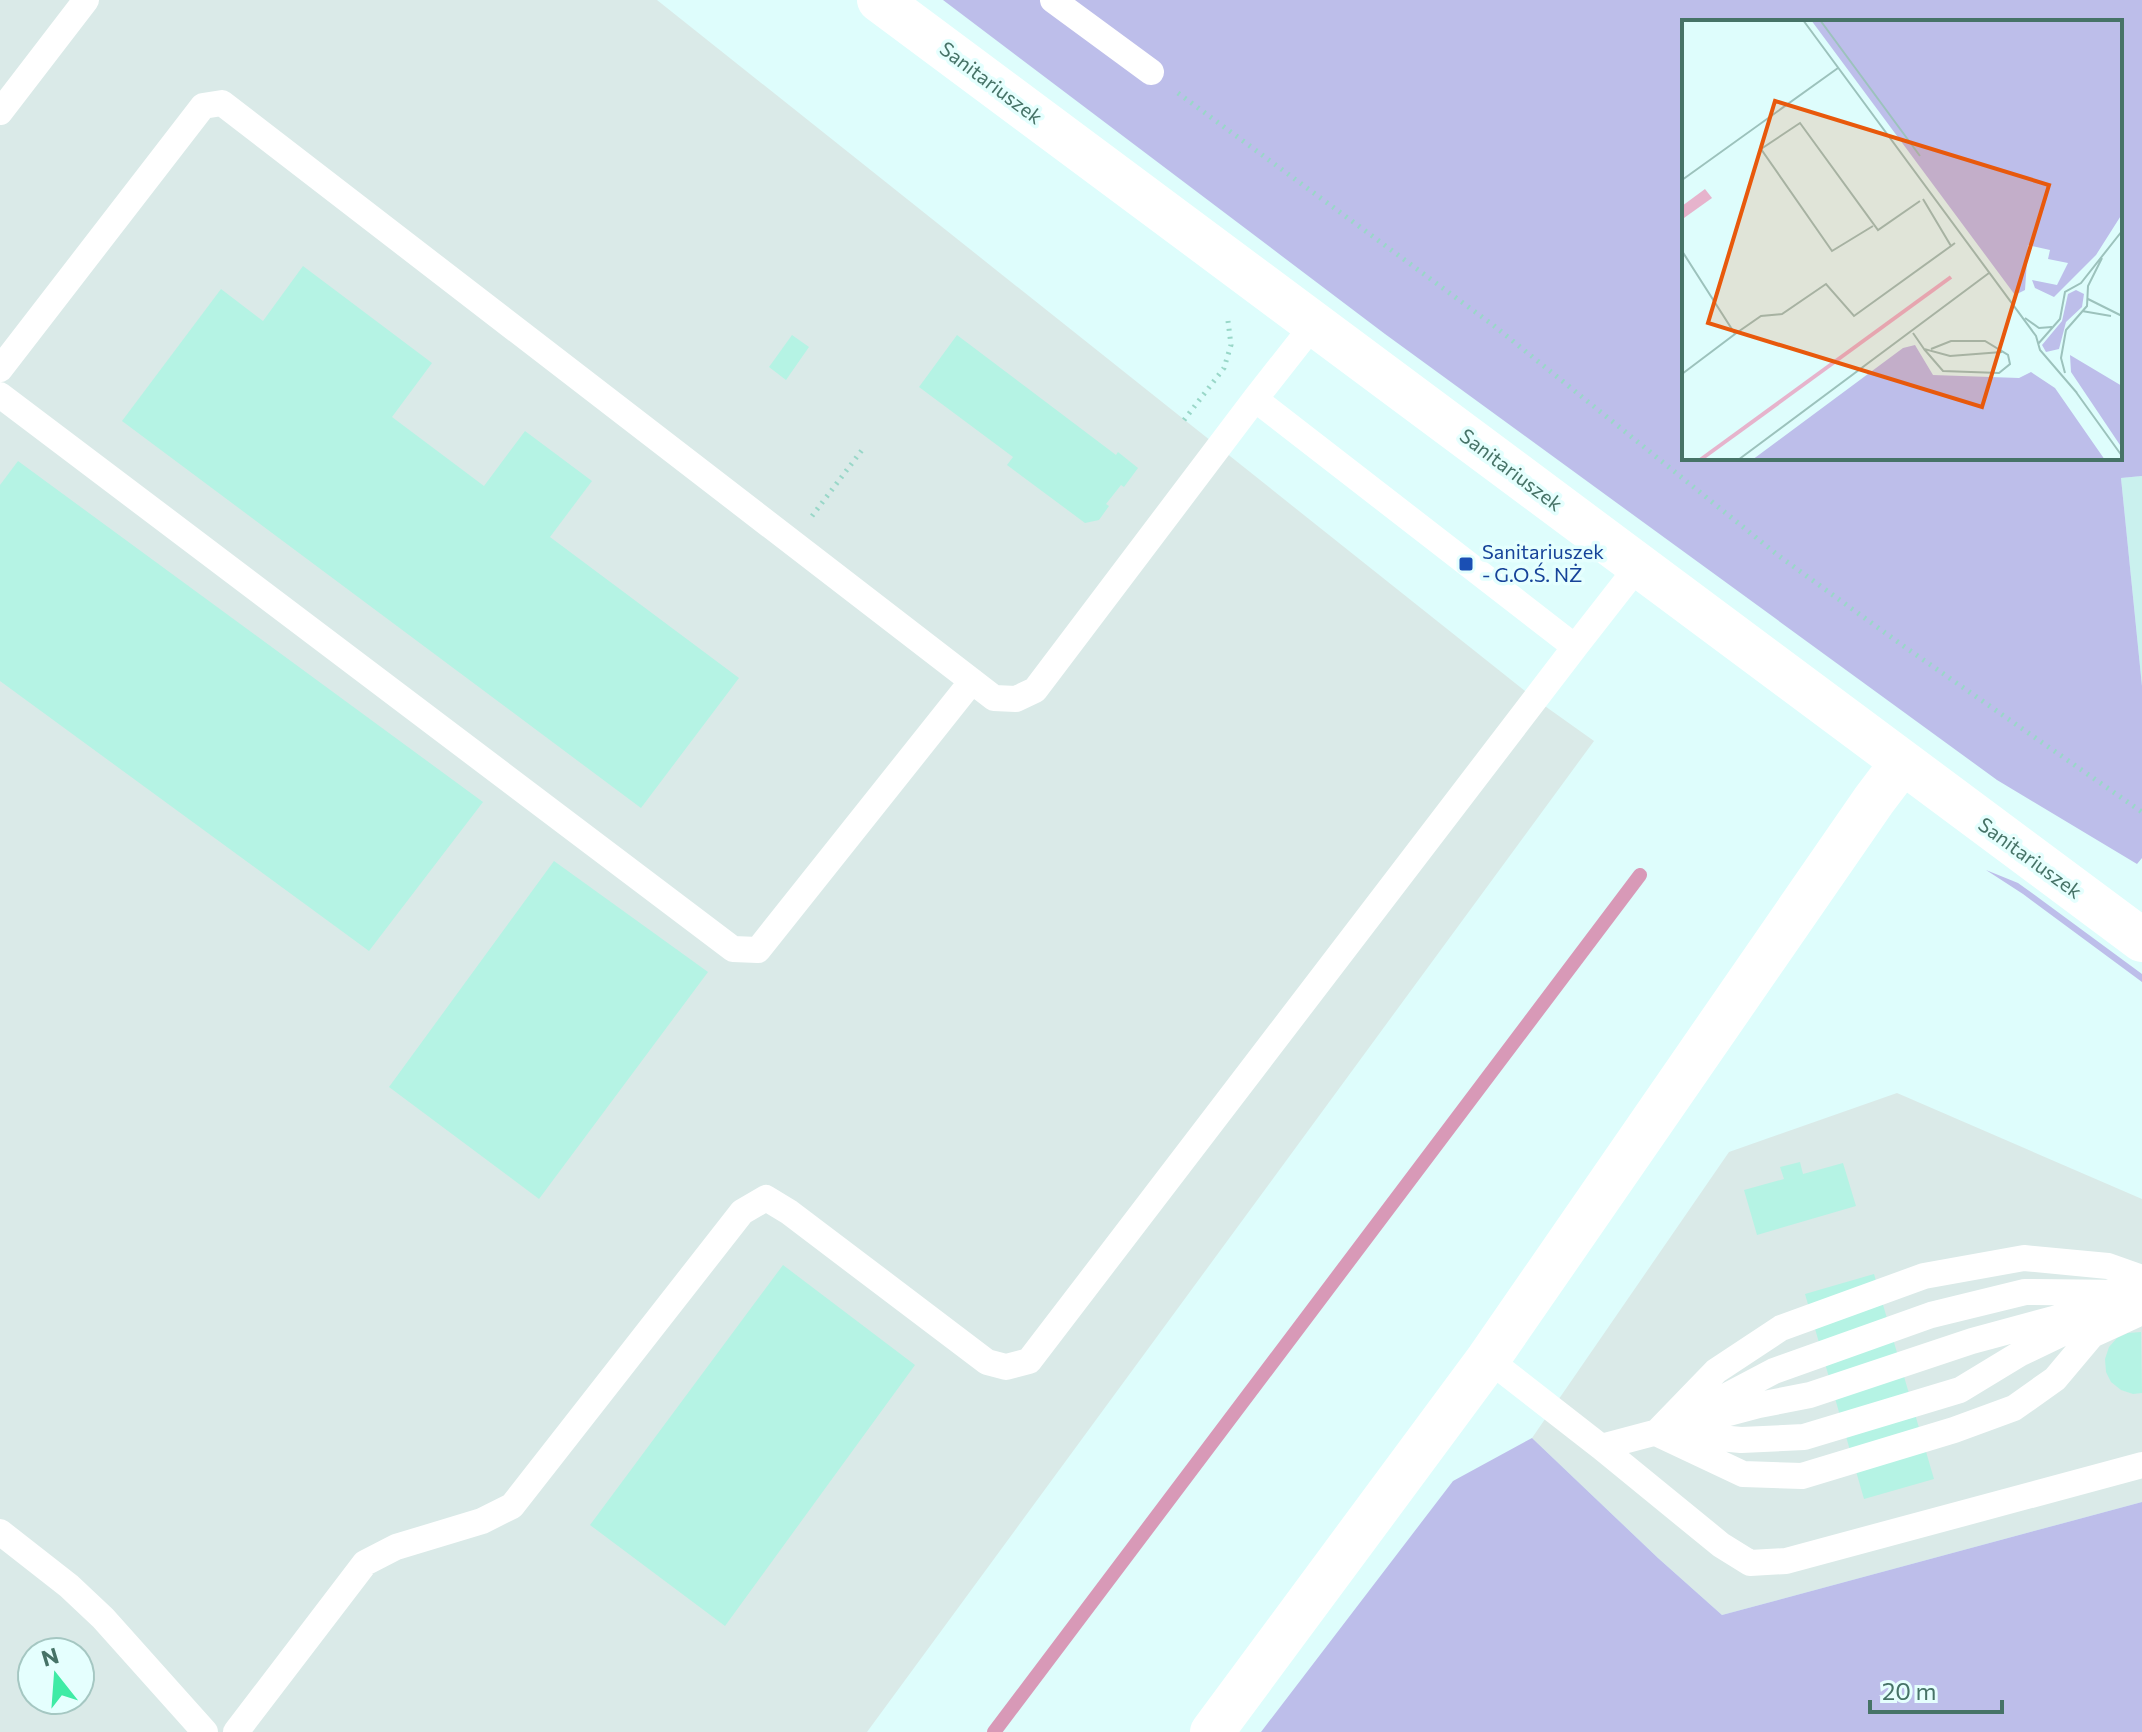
<svg xmlns="http://www.w3.org/2000/svg" width="2142" height="1732" viewBox="0 0 2142 1732" font-family="Commissioner,sans-serif">
	<style>
		.residential { fill: #caf1ee }
		.industrial { fill: #daeae8; fill-rule: evenodd }
		.green { fill: #bdbeea; fill-rule: evenodd }
		.lines { fill: none; stroke-linecap: round; stroke-linejoin: round }
		.stream { stroke: #d899b7; stroke-width: 14 }
		.building { fill: #b5f3e4 }
		.path { stroke: #99d7c8; stroke-width: 5; stroke-dasharray: 2 6; stroke-linecap: butt }
		.service { stroke: #fff; stroke-width: 26 }
		.tertiary { stroke: #fff; stroke-width: 44 }
		.transit-dot { fill: #1a4fb4; stroke: #e5fffe; stroke-width: 3 }
		.labels { text-anchor: middle; stroke-width: 7; stroke-linejoin: round; paint-order: stroke }
		.street-label { font-size: 20px; fill: #467367; stroke: #e5fffe }
		.transit-label { font-size: 20px; fill: #164399; stroke: #e5fffe; text-anchor: start }
		.inset-river { fill: none; stroke: #e6b3cc; stroke-width: 4 }
		.inset-road { fill: none; stroke: #9cc2bc; stroke-width: 2 }
		.view { fill: #e8590c; fill-opacity: 0.15; stroke: #e8590c; stroke-width: 4 }
		.inset-edge { fill: none; stroke: #467367; stroke-width: 4 }
	</style>
	<rect width="100%" height="100%" fill="#defdfc"/>
	<!-- residential -->
	<path class="residential" d="M2142 476V686L2121 478Z"/>
	<!-- industrial -->
	<path class="industrial" d="M0 0H657L1535 699 1594 741 867 1732H0ZM32 1652H80V1700H32Z
		M1897 1093 2142 1199V1502L1722 1615 1658 1558 1532 1438 1729 1152Z"/>
	<!-- green -->
	<path class="green" d="M943 0H2142V476L2121 478 2142 686V858L2137 864 1997 780 1385 334ZM1684 22H2120V458H1684Z
		M1986 870 2018 883 2032 893 2142 974V982L2023 894Z
		M1532 1438 1658 1558 1722 1615 2142 1502V1732H1261L1453 1481Z"/>
	<g class="lines">
		<!-- stream -->
		<path class="stream" d="M994 1732 1640 875"/>
	</g>
	<!-- building -->
	<path class="building" d="M303 266 432 363 392 417 484 486 525 431 592 481 550 537 739 678 641 808 122 421 221 289 263 321Z
		M792 335 809 347 786 380 769 367Z
		M957 335 1116 455 1118 452 1138 468 1124 487 1121 485 1106 504 1109 506 1099 520 1085 523 1007 465 1013 457 919 387Z
		M18 461 483 802 369 951 0 681V485Z
		M554 861 708 972 539 1199 389 1087Z
		M1800 1162 1803 1174 1843 1163 1856 1206 1757 1235 1744 1190 1784 1179 1780 1167Z
		M783 1265 915 1365 725 1626 590 1525Z
		M1874 1274 1934 1479 1864 1499 1805 1294Z
		M2141 1332 2142 1393 2133 1394 2121 1390 2111 1382 2106 1372 2105 1359 2109 1347 2117 1338 2128 1333Z"/>
	<g class="lines">
		<!-- path -->
		<path class="path" d="M1178 93 1493 325 1779 556 1902 645 2142 812
			M1184 420 1224 368 1231 345 1228 321
			M812 516 862 450"/>
		<!-- service -->
		<path class="service" d="M1053 0 1151 72
			M0 112 86 0
			M1314 324 1255 399 1575 647 1639 565
			M0 369 203 106 222 103 994 698 1016 699 1035 690 1255 399
			M0 395 733 949 758 950 972 681
			M1488 1359 1601 1447 1759 1405 1810 1395 1972 1341 2057 1318 2142 1301
			M1698 1411 1774 1371 1931 1315 2025 1292 2125 1293
			M1656 1433 1743 1474 1802 1476 1954 1430 2014 1408 2055 1379 2092 1335 2142 1312
			M1656 1433 1716 1371 1781 1328 1924 1276 2024 1258 2108 1266 2142 1278
			M1676 1434 1741 1440 1804 1437 1960 1390 2021 1353 2069 1330 2081 1326
			M1601 1447 1721 1545 1750 1563 1786 1561 2142 1465
			M0 1532 69 1586 103 1618 205 1732
			M236 1732 365 1563 396 1547 482 1521 512 1506 742 1212 766 1198 789 1212 987 1362 1006 1367 1029 1361 1575 647"/>
		<!-- tertiary -->
		<path class="tertiary" d="M879 0 2142 940
			M1212 1732 1488 1359 1874 800 1902 763"/>
	</g>
	<!-- markers -->
	<rect class="transit-dot" x="1458" y="556" width="16" height="16" rx="4"/>
	<g class="labels">
		<!-- street labels -->
		<g class="street-label">
			<text transform="translate(991 83) rotate(37)" y="7">Sanitariuszek</text>
			<text transform="translate(1511 470) rotate(37)" y="7">Sanitariuszek</text>
			<text transform="translate(2030 858) rotate(36)" y="7">Sanitariuszek</text>
		</g>
		<!-- transit labels -->
		<g class="transit-label">
			<text x="1482" y="559">Sanitariuszek<tspan x="1482" dy="23">- G.O.Ś. NŻ</tspan></text>
		</g>
	</g>
	<!-- overview -->
	<g transform="translate(1682 20)">
		<rect width="440" height="440" fill="#defdfc"/>
		<path d="M129 0H440V194L414 235 372 277 353 268 350 260 375 265 386 243 366 239 368 230 346 225 343 270 333 275ZM394 270 402 274 400 287 384 302 377 329 364 332 360 325 380 301 386 274ZM233 325 251 355 337 358 349 352 373 368 423 440H70L221 328ZM388 335 440 366V428L389 352Z" fill="#bdbeea"/>
		<path d="M23 169 30 178 2 198 0 186Z" fill="#e6b3cc"/>
		<path class="inset-river" d="M18 440 269 257"/>
		<path class="inset-road" d="M121 0 354 316 358 330 395 373M138 0 238 136M0 160 156 48M241 179 269 226 273 223M191 206 150 231 79 129 118 103 196 210 238 181M0 231 53 314 0 354M406 279 440 296M400 291 429 296M343 298 357 308 370 307M231 313 242 329 268 336 320 332M53 314 79 296 100 294 144 264 172 296 269 226M356 324 378 299 383 272 399 263 440 211M242 329 261 351 317 353 328 344 326 335 303 321H269L249 329M383 353 379 338 384 310 405 286 406 266 420 238M394 372 440 436M56 440 307 253"/>
		<path class="view" d="M93 81 367 165 300 387 26 303Z"/>
		<rect width="440" height="440" class="inset-edge"/>
	</g>
	<!-- north arrow -->
	<g transform="translate(56 1676) rotate(343)"><circle r="38" fill="#e5fffe" stroke="#a5c7c2" stroke-width="2"/>
	<path d="M0-6L14 30L0 20L-14 30Z" fill="#3feba5"/>
	<text y="-12" font-size="22" font-weight="bold" text-anchor="middle" fill="#467367">N</text>
	</g>
	<!-- scale -->
	<path d="M1870 1700v12h132v-12" fill="none" stroke="#467367" stroke-width="4"/>
	<text x="1882" y="1700" font-size="24" fill="#467367" stroke="#e5fffe" stroke-width="6" paint-order="stroke">20 m</text>
</svg>
